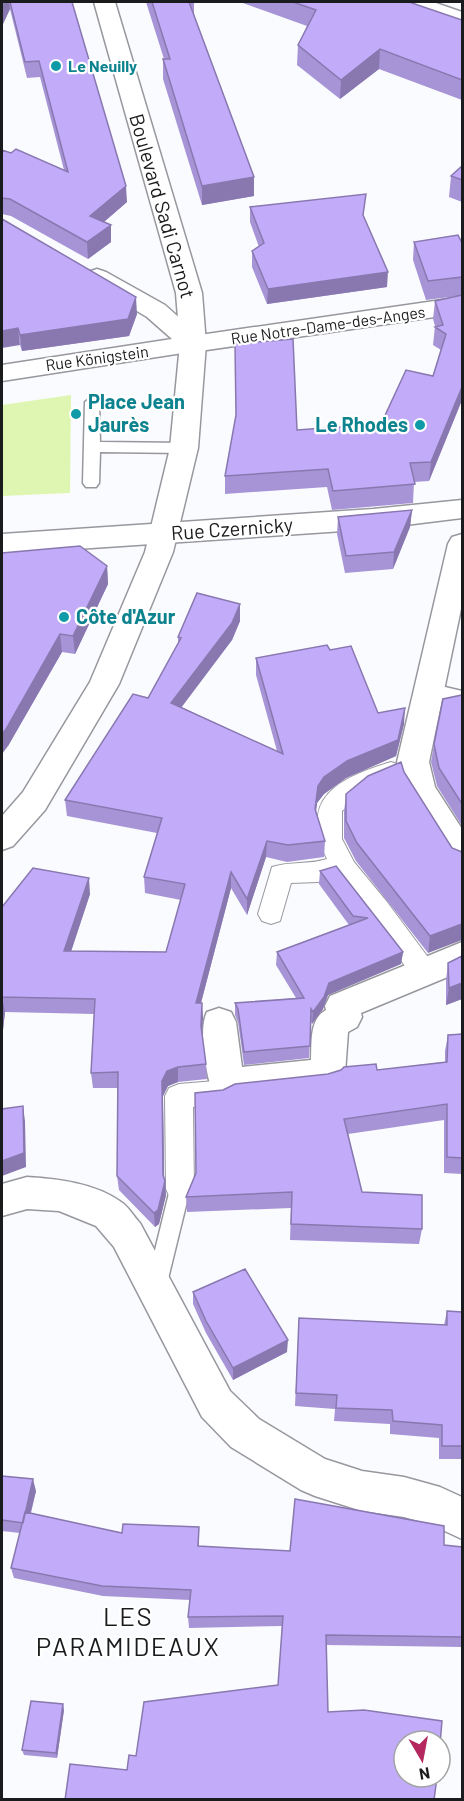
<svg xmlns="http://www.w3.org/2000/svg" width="464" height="1801" viewBox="0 0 464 1801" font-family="Barlow,sans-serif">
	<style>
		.green { fill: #def6b1 }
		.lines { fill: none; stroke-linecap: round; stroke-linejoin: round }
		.service-casing { stroke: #97979e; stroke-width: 3 }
		.pedestrian-casing { stroke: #97979e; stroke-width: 2 }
		.minor-casing { stroke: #97979e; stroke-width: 3 }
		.tertiary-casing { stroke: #97979e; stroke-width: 3 }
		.secondary-casing { stroke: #97979e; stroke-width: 3 }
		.service { fill: #fff; fill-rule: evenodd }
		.pedestrian { fill: #fff; fill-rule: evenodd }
		.minor { fill: #fff; fill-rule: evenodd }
		.tertiary { fill: #fff; fill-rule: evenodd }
		.secondary { fill: #fff; fill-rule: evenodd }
		.wall { fill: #a794d7 }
		.shaded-wall { fill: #8878af }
		.building { fill: #c2acfa; stroke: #8878af; stroke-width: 1.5 }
		.culture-dot { fill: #0f9aa8; stroke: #fff; stroke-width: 2 }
		.labels { text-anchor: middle; stroke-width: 4.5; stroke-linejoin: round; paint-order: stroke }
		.far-culture-label { font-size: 16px; font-weight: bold; fill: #0d838f; stroke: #fff; text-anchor: start }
		.far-street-label { font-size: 16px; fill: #1a1b1d; stroke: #fff }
		.street-label { font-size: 20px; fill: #1a1b1d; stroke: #fff }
		.culture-label { font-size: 20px; font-weight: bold; fill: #0d838f; stroke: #fff; text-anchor: start }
		.near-neighbourhood-label { font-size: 26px; letter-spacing: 1.5px; fill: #1a1b1d; stroke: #fff }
	</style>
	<rect width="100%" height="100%" fill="#fafbff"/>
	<!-- green -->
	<path class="green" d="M71 395 70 493 2 496V405Z"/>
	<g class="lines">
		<defs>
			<path id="service" d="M92 397 99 402 100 442 184 443 191 448 184 453 100 452 99 483 96 487H86L83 483 85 402Z
				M428 683 462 691V703L422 693 420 689 422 685Z
				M180 1180 187 1183 190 1189 166 1287 163 1294 156 1297 149 1294 146 1287 170 1189 173 1183Z"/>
			<path id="pedestrian" d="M391 762 400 765 403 771 400 777 365 792 342 811V839L354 862 387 902 433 964 437 972 433 980 424 983 415 980 369 916 336 876 318 882 291 883 280 921 271 924 262 921 258 914 272 867C290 861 309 865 327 859 298 798 338 778 391 762Z
				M226 1074 236 1078 240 1086 233 1100 223 1104 193 1107 194 1189 190 1198 180 1202 170 1198 166 1189 165 1096 169 1088 179 1084 215 1081 216 1078Z"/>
			<path id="minor" d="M404 2H433L462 12V25L406 7Z
				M97 269 106 272 165 305 202 338 206 344 202 350 2 381V365L172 339 147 317 88 282 85 277 88 272Z
				M462 500V518L373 529 2 554V534L373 509Z
				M462 534V604L429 762 435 787 462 829V868L451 864 404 789 397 762 448 544 452 537Z
				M462 942V971L361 1013 362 1017 357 1027 348 1032 345 1073 339 1084 327 1088 227 1099 214 1095C206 1077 198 1029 207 1012L219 1008 231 1012 236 1022 242 1067 311 1060C312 1043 309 1019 326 1010L325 1006 330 996Z"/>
			<path id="tertiary" d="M462 297V313L193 352 184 350 180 344 184 338 193 336Z
				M27 1177C58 1179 95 1183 121 1202 129 1207 134 1217 140 1223L230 1391 259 1419 325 1459 362 1471 404 1477 440 1487 462 1497V1539L432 1525 404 1517 362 1511 315 1496 301 1490 231 1447 202 1417 114 1247 96 1226 59 1211 27 1209 2 1216V1184Z"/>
			<path id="secondary" d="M94 2H115L202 293 206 344 198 448 173 552 119 684 45 810 13 846 2 850V816L23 792 90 682 145 552 170 448 180 344 176 293Z"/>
		</defs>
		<!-- service casing -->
		<use href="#service" class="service-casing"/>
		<!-- pedestrian casing -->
		<use href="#pedestrian" class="pedestrian-casing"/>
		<!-- minor casing -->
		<use href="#minor" class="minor-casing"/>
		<!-- tertiary casing -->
		<use href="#tertiary" class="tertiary-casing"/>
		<!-- secondary casing -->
		<use href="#secondary" class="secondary-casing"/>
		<!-- service -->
		<use href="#service" class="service"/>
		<!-- pedestrian -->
		<use href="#pedestrian" class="pedestrian"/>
		<!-- minor -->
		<use href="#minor" class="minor"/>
		<!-- tertiary -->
		<use href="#tertiary" class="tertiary"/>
		<!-- secondary -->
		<use href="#secondary" class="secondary"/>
	</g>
	<!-- wall -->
	<path class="wall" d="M2 2H72L127 202 104 222 111 225V242L88 259 11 216 2 214V150L64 170 40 77 27 78 10 9 2 26Z
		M146 2H194V16L254 196 202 205 163 79V59H164Z
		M240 2H409L462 20V100L379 69 340 99 297 65 298 45 307 26Z
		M462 166V202L449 197 451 176Z
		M250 207 364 217 387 287 267 304 252 267V251L259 247 250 222Z
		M2 219 137 314 129 336 22 351 20 345Z
		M414 242 462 243V400L429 481 414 482 413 503 332 510 327 487 225 494V476L236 417 297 430 381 424 433 376 441 350 433 345 435 326 433 319 435 301 458 296 426 300 413 260Z
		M412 510 410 527 393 569 345 573 337 534 338 517Z
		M2 553 107 566 108 584 75 654 62 652 8 746Z
		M240 604V621L232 640 181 707 277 751 256 675V658L330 650 378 713 404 724 396 756 346 778 324 794 317 803 316 812 325 841 324 857 287 862 266 857 247 915 231 888 201 1003 203 1018 202 1032 206 1064 207 1079 178 1082 168 1086 163 1096 164 1176 166 1195 159 1224 155 1227 119 1190 117 1176 118 1088H93L91 1073 94 1014 5 1012 2 1039V907L90 894 71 951 166 952 181 900 145 893 144 877 157 833 67 816 65 800 148 698 178 644V637Z
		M462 695V826L437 786 431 762 434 744Z
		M404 772 452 848 428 953 356 861 344 838V812L346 794Z
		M320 871 403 952 401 964 328 995 323 1009 312 1024 311 1022 309 1058 244 1065 238 1022 235 1015V1003L296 998 276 965 277 952 349 925 319 884Z
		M462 956V999L446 1005V980L448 963Z
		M462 1034V1174L444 1173V1120L348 1134 362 1192 422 1229 419 1244 290 1240 291 1208 187 1212 186 1197 196 1173 223 1090 377 1070 445 1062V1051L448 1035Z
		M193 1292 287 1352 233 1380 206 1333 193 1304Z
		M447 1311 462 1312V1459H439V1438L390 1434V1424L334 1421 335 1409 295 1406 299 1318 444 1325Z
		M2 1476 36 1491 31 1513 122 1533 199 1527V1546L290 1551 444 1545 462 1547V1647L326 1645 328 1712 127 1770 136 1756 278 1685 282 1626 189 1628 188 1617 190 1600 103 1596 14 1578 11 1568 20 1533 2 1531Z
		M64 1710 57 1758 24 1755 22 1750Z"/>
	<!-- shaded-wall -->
	<path class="shaded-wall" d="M4 2H9L10 9 2 26V7Z
		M380 49 379 69 340 99 341 80Z
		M254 177V196L202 205V186Z
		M126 186 127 202 91 233 90 216Z
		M111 225V242L88 259 87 242Z
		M388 272 387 287 267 304 268 289Z
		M136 297 137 314 129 336 22 351 20 335Z
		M18 328 20 345 2 348V331Z
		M462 387V400L429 481 431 462Z
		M412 510 410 527 393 569 394 552Z
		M107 566 108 584 75 654 73 636Z
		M240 604V621L232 640 172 720 171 703Z
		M60 634 62 652 8 746 2 754V734Z
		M405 708 404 724 396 756 346 778 324 794 317 803 314 825 318 786 324 777Z
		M267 841 266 857 247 915V899Z
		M231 872V888L197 1018 196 1003Z
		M89 878 90 894 66 967 64 951Z
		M462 924V940L428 953 430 936Z
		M403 952 401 964 328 995 323 1009 312 1024 313 1012 329 983Z
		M462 983V999L446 1005 449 988Z
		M2 997 5 1012 2 1039Z
		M202 1003 203 1018 201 1041V1026Z
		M178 1067V1082L168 1086 163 1096 164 1188 165 1181 166 1195 159 1224 155 1227 154 1213 163 1175 162 1081 167 1071Z
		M23 1106 25 1121 26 1167 2 1176V1161Z
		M288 1340 287 1352 233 1380V1368Z
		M33 1479 36 1491 25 1534 23 1523Z
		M63 1704 64 1710 57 1758 56 1753Z"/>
	<!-- building -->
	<path class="building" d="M10 2H72L126 186 90 216 111 225 87 242 10 199 2 198V150L11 153 16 149 68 172 39 61 25 62Z
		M152 2H189L254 177 202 186 163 59H170Z
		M293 2H409L462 20V80L380 49 341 80 298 45 316 10Z
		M462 166V180L451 176Z
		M366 194 363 215 388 272 268 289 252 251 264 243 250 207Z
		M2 219 136 297 128 319 20 335 18 328 2 331Z
		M458 235 462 243V277L428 281 414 242Z
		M462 295V387L431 462 410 463 415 484 333 491 328 469 225 476 236 415 235 344 293 339 297 430 381 424 406 370 433 376 446 334 435 327 443 325 435 301Z
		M412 510 394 552 346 556 338 517Z
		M80 546 107 566 73 636 60 634 6 729 2 734V553Z
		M197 593 240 604 232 623 171 703 283 754 256 658 327 645 330 650 351 646 378 713 405 708 398 740 347 761 324 777 318 786 315 809 325 841 288 845 267 841 247 899 231 872 196 1003H202L201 1026 206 1064 178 1067 167 1071 162 1081 163 1175 165 1181 158 1210 154 1213 117 1176 118 1072 91 1073 95 999 2 997V1006V907L33 868 89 878 64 951 166 952 185 884 144 877 162 818 65 800 133 694 148 698 181 638 178 637Z
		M462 695V804L439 768 434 744 443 699Z
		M401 762 404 772 452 848 462 852V924L430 936 357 843 346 821V794L368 776Z
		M336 866 403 952 329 983 324 997 313 1012 311 1009 310 1046 244 1052 238 1009 235 1003 304 998 277 952 368 918 353 916 320 871Z
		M462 956V983L449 988 448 963Z
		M462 1034V1158L447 1157V1104L344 1119 362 1192 422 1195V1229L291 1224 292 1192 186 1197 196 1173 195 1093 223 1090 235 1084 328 1074 341 1070 344 1067 376 1064 377 1070 447 1062 448 1035Z
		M23 1106 24 1153 2 1161V1109Z
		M245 1269 288 1340 233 1368 206 1321 193 1292Z
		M447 1311 462 1312V1446H442V1425L393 1421 392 1410 336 1408 337 1395 296 1393 299 1318 447 1325Z
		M2 1476 33 1479 23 1523 2 1520Z
		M295 1499 444 1526V1545L462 1547V1637L326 1635 328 1712 364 1710 442 1721 440 1744V1741H404V1777H437L434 1800H65L70 1764 127 1770 129 1755 136 1756 144 1702 278 1685 283 1616 188 1617 191 1590 102 1586 11 1568 25 1512 122 1533 123 1524 199 1527 198 1546 290 1551Z
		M31 1701 63 1704 56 1753 22 1750Z"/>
	<!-- markers -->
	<g class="culture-dot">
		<circle cx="56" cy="66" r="6"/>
		<circle cx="76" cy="414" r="6"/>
		<circle cx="420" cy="425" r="6"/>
		<circle cx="64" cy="617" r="6"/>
	</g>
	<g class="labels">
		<!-- far-culture labels -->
		<g class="far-culture-label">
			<text x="68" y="72">Le Neuilly</text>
		</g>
		<!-- far-street labels -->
		<g class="far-street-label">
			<text transform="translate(328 325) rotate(-8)" y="6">Rue Notre-Dame-des-Anges</text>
			<text transform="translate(97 358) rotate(-8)" y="6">Rue Königstein</text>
		</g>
		<!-- street labels -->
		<g class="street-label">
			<text transform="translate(162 206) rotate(74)" y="7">Boulevard Sadi Carnot</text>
			<text transform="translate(232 529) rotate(-4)" y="7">Rue Czernicky</text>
		</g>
		<!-- culture labels -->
		<g class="culture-label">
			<text x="88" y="409">Place Jean<tspan x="88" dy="23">Jaurès</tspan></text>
			<text x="408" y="432" text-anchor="end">Le Rhodes</text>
			<text x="76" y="624">Côte d'Azur</text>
		</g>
		<!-- near-neighbourhood labels -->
		<g class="near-neighbourhood-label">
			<text x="128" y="1626">LES<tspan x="128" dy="30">PARAMIDEAUX</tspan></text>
		</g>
	</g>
	<!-- border -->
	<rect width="464" height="1801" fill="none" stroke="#1a1b1d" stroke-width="6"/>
	<!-- north arrow -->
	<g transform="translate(422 1759) rotate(170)"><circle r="28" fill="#ffffff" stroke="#a3a4a5" stroke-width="1.5"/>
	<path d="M0-4.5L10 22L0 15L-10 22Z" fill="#b4285f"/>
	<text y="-9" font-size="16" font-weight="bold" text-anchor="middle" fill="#1a1b1d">N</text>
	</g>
</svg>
